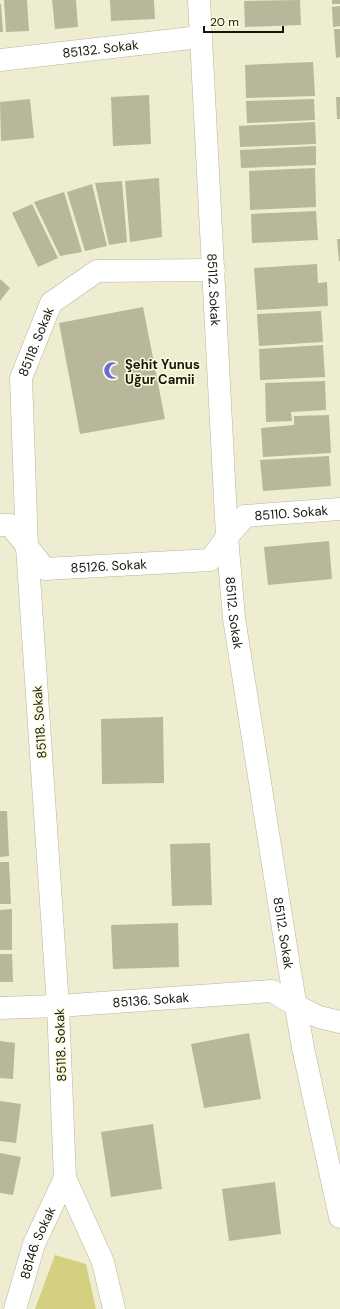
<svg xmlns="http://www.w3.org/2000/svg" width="340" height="1309" viewBox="0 0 340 1309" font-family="'DM Sans',sans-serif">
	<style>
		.green { fill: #d3d07f }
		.building { fill: #b8b79c }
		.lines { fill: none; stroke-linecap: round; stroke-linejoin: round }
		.minor-casing { stroke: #b7b69c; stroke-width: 23 }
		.minor { stroke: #fff; stroke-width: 22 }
		.labels { text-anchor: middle; stroke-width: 3; stroke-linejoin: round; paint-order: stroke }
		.street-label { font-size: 13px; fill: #15150b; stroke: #fbfbde }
		.poi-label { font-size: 13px; font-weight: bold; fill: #15150b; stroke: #fbfbde; text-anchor: start }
	</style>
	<rect width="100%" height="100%" fill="#eeedd1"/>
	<!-- green -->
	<path class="green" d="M55 1255 86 1264 96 1309H35Z"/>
	<!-- building -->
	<path class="building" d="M4 0H27L29 31 6 32Z
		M52 0H76L78 27 55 29Z
		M110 0H154L155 19 111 21Z
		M300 0 301 25 245 27 244 1Z
		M332 0H340V4H332Z
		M0 4H1L3 32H0Z
		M340 6V26L333 27 332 7Z
		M334 29H340V57L336 58Z
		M313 62 315 96 246 98 245 65Z
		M149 95 151 144 113 146 111 97Z
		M336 97H340V119H337Z
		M30 99 34 138 1 141 0 102Z
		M314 99 315 120 247 123 246 101Z
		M315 122 316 144 240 147 239 126Z
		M316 146V165L241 168 240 150Z
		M315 168 316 207 250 210 249 171Z
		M159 178 162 237 130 242 125 181Z
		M122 181 127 242 109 245 95 183Z
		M92 184 107 246 85 251 67 192Z
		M64 192 82 252 60 256 34 202Z
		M32 204 58 258 38 267 12 213Z
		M316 211 318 240 252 243 251 214Z
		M337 239H340V261H339Z
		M317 264 318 283 327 282 328 306 257 310 254 268Z
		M0 279 10 288 0 301Z
		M143 307 165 419 80 434 59 323Z
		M321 311 323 342 259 346 257 314Z
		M323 345 325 377 260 380 259 349Z
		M325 381 326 410 291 412 292 421 266 422 265 383Z
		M329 415 331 453 263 457 261 428 294 425V416Z
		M329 456 331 486 263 491 260 460Z
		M329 541 332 579 268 585 264 547Z
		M163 717 164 783 102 784 101 719Z
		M0 811H7L9 856 0 857Z
		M210 843 212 905 172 906 170 844Z
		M0 862H9L11 904H0Z
		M12 909V950H0V910Z
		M178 923 179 967 113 969 111 925Z
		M0 954H12L13 982H0Z
		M249 1033 261 1099 204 1108 191 1044Z
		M0 1041 15 1043 13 1079 0 1078Z
		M0 1101 21 1104 16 1143 0 1141Z
		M153 1124 162 1189 111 1197 101 1132Z
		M0 1153 21 1157 13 1195 0 1193Z
		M275 1182 281 1234 229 1241 222 1189Z"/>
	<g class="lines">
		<defs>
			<g id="minor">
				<path id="s1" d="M199 0 227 537 234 618 289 966 303 1048 340 1217"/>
				<path id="s2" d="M0 60 200 37"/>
				<path id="s3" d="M0 525H10L45 569 210 560 227 537 245 516 340 509"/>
				<path id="s4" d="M0 1008 58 1006 272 991 297 1006 319 1017 340 1022"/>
				<path id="s5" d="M15 1309 34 1244 65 1178"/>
				<path id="s6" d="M114 1309 103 1262 65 1178 58 1006 27 547 21 378 51 303 97 271 214 270"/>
			</g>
		</defs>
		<!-- minor casing -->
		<use href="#minor" class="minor-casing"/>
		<!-- minor -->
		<use href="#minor" class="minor"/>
	</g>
	<!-- icons -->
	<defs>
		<symbol id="mosque-bare" viewBox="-9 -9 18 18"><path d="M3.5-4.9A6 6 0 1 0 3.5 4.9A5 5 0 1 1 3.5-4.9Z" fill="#6c67e1" stroke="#fbfbde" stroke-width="2.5" paint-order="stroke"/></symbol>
	</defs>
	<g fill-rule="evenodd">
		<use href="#mosque-bare" x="100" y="358" width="25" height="25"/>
	</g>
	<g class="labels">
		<!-- street labels -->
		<g class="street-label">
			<text dy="5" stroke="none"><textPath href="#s2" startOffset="101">85132. Sokak</textPath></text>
			<text dy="5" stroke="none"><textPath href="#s1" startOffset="290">85112. Sokak</textPath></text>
			<text dy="5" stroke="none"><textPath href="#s6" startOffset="981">85118. Sokak</textPath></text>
			<text dy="5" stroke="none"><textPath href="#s3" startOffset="334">85110. Sokak</textPath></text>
			<text dy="5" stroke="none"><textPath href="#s3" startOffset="130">85126. Sokak</textPath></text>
			<text dy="5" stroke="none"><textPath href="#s1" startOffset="614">85112. Sokak</textPath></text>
			<text transform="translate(39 722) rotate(-94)" y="5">85118. Sokak</text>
			<text dy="5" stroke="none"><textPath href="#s1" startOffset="938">85112. Sokak</textPath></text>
			<text dy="5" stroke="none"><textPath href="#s4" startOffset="151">85136. Sokak</textPath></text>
			<text transform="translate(60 1045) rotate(-92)" y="5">85118. Sokak</text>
			<text dy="5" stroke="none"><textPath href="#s5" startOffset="70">88146. Sokak</textPath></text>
		</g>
		<!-- poi labels -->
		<g class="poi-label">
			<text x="125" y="369">Şehit Yunus<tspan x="125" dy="15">Uğur Camii</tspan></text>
		</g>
	</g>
	<!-- scale -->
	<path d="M204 26v6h79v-6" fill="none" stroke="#15150b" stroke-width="2"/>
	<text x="210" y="26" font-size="12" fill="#15150b" stroke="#fbfbde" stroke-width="3" paint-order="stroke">20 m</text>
</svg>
